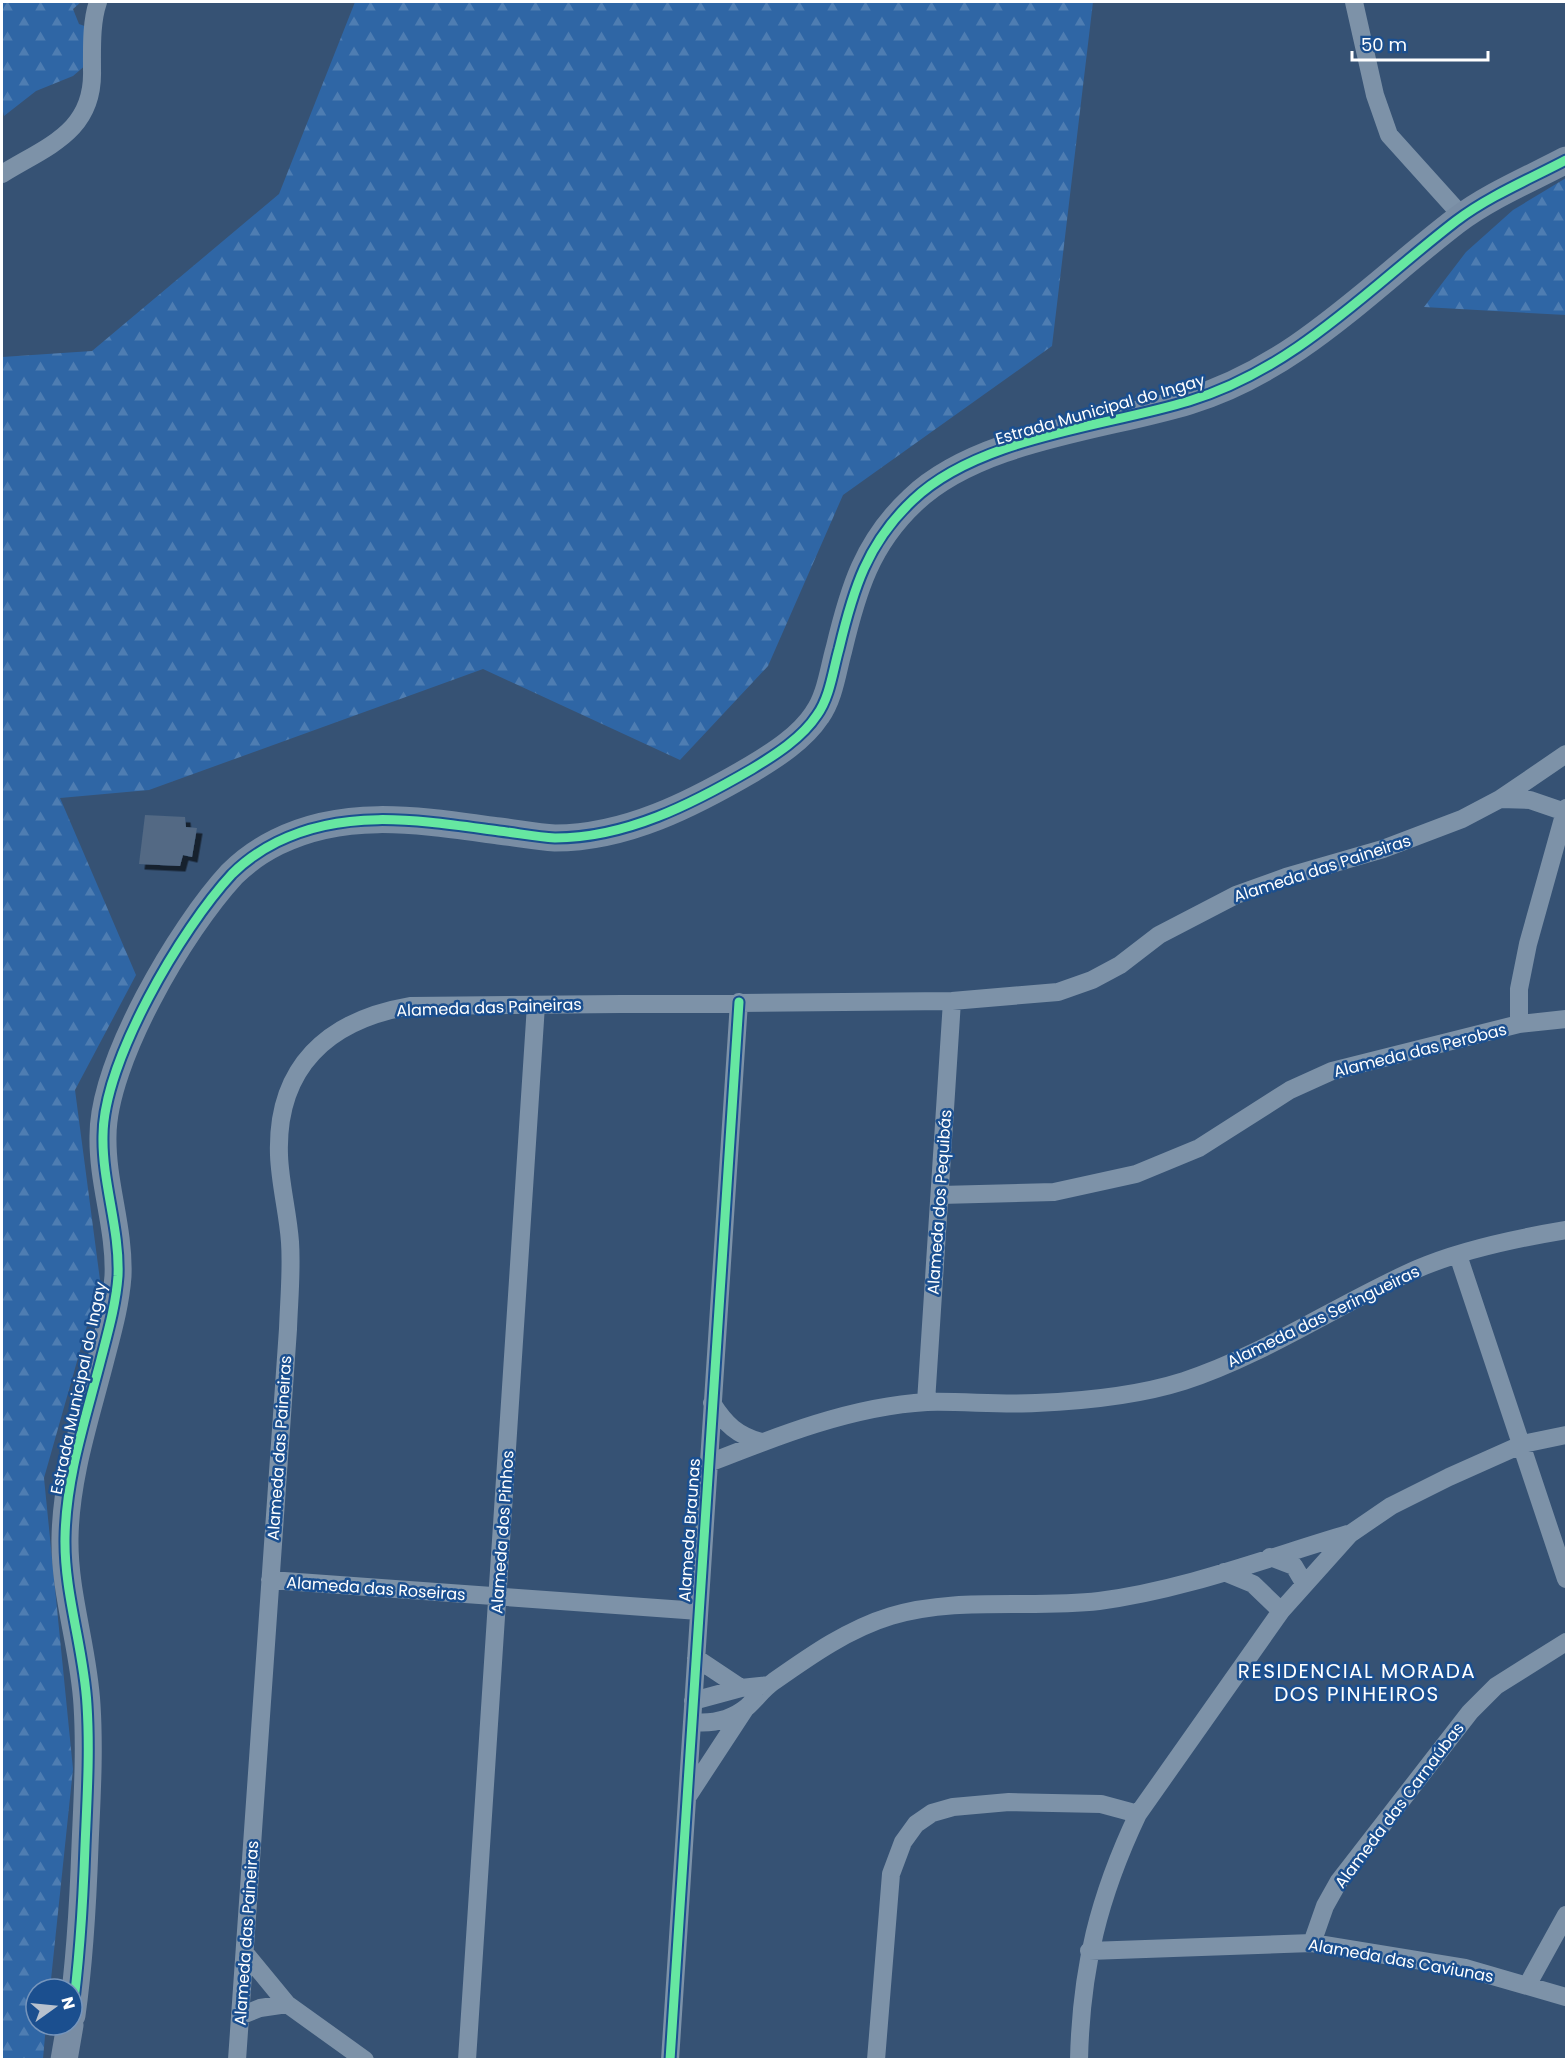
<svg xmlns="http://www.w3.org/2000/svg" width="1568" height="2061" viewBox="0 0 1568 2061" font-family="Poppins,sans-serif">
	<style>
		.forest { fill: url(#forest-firs) }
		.building { fill: #526984; filter: url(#shadow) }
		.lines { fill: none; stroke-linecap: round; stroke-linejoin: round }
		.street { stroke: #7d92a8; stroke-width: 18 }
		.secondary { stroke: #798da4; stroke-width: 27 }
		.cycleway-casing { stroke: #1b4f8f; stroke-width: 13 }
		.cycleway { stroke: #66e7a1; stroke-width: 9 }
		.labels { text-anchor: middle; stroke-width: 5; stroke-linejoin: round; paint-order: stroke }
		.street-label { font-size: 16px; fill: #fff; stroke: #1b4f8f }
		.quarter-label { font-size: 20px; letter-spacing: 1.5px; fill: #fff; stroke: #1b4f8f }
	</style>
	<defs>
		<pattern id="forest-firs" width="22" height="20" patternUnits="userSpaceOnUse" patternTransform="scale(1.5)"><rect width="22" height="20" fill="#2f66a5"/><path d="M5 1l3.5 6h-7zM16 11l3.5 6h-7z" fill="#4e7db2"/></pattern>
		<filter id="shadow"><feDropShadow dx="5.5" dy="5.5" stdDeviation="0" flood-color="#0009"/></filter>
	</defs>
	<rect width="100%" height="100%" fill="#365274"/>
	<!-- forest -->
	<path class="forest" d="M2 2H81L73 9 79 24 90 28 87 64 73 76 36 91 4 116 2 107Z
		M355 2H1093L1052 346 843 495 768 666 680 760 483 669 149 790 60 798 136 975 75 1090 100 1280 44 1478 73 1769 50 1989H36V2025H46L43 2059H2V357L92 351 279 194Z
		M1566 178V315L1424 307 1466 252 1513 210Z"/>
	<!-- building -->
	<path class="building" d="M145 815 185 817 186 827 197 828 192 857 183 855 180 866 139 864Z"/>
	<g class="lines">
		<!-- street -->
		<path class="street" d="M1354 2 1375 95 1389 135 1462 216
			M2 174C47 146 94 132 92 70 92 48 91 22 98 2
			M1500 799 1530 800 1565 812
			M1519 1024V989L1528 944 1566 808
			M940 1195 1054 1192 1136 1174 1199 1148 1290 1090 1332 1071 1519 1024 1566 1019
			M1458 1255 1566 1579
			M926 1402 952 1001
			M712 1403C726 1425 737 1435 761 1442
			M709 1463C777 1436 853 1406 927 1402 963 1401 1000 1405 1036 1403 1085 1401 1137 1396 1184 1381 1266 1354 1338 1304 1417 1269 1463 1249 1518 1238 1566 1230
			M1270 1557 1294 1566 1304 1583
			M1224 1572 1253 1584 1281 1611
			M270 1580 699 1611
			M696 1658 741 1688
			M693 1701 741 1688 769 1685
			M692 1722C711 1724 731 1720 747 1707 756 1699 763 1689 773 1682 810 1656 848 1629 891 1616 958 1596 1031 1609 1099 1601 1184 1590 1267 1558 1348 1534
			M688 1796 745 1709
			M1312 1943 1325 1906 1339 1881 1470 1712 1496 1686 1566 1642
			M1089 1951 1312 1943 1465 1968 1566 1997
			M245 1953 287 2004 365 2060
			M1528 1984 1566 1915
			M240 2016 260 2008 287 2004
			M237 2060 288 1329C289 1300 292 1270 290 1242 288 1213 280 1184 279 1155 276 1067 328 1020 410 1006L952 1001 1058 992 1092 980 1120 965 1159 935 1236 895 1286 877 1383 849 1462 819 1500 799 1566 754
			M467 2060 536 1005
			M670 2060 739 1002
			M876 2060 891 1874 903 1842 916 1824 932 1813 953 1807 1009 1802 1101 1804 1138 1814
			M1079 2060C1081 1968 1099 1896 1138 1814L1281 1611 1350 1534 1391 1506 1449 1477 1523 1444 1566 1435"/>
		<!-- secondary -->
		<path class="secondary" d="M72 2015C80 1959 83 1903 85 1846 87 1799 90 1752 87 1705 84 1649 64 1594 65 1538 66 1476 86 1418 101 1359 108 1332 116 1304 118 1276 120 1229 102 1183 103 1136 103 1062 181 929 232 874 245 861 261 850 277 842 347 807 424 821 499 831 517 833 536 837 555 838 626 838 692 804 752 769 775 755 802 738 817 715 830 697 833 670 839 649 853 590 867 543 913 500 979 437 1104 427 1189 401 1295 369 1370 287 1456 221 1489 196 1530 179 1566 160
			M64 2060 70 2025"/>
		<defs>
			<path id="cycleway" d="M72 2015C80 1959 83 1903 85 1846 87 1799 90 1752 87 1705 84 1649 64 1594 65 1538 66 1476 86 1418 101 1359 108 1332 116 1304 118 1276 120 1229 102 1183 103 1136 103 1062 181 929 232 874 245 861 261 850 277 842 347 807 424 821 499 831 517 833 536 837 555 838 626 838 692 804 752 769 775 755 802 738 817 715 830 697 833 670 839 649 853 590 867 543 913 500 979 437 1104 427 1189 401 1295 369 1370 287 1456 221 1489 196 1530 179 1566 160
				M670 2060 739 1002"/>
		</defs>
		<!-- cycleway casing -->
		<use href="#cycleway" class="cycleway-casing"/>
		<!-- cycleway -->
		<use href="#cycleway" class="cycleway"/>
	</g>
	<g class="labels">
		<!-- street labels -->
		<g class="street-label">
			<text transform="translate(1100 409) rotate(-16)" y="6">Estrada Municipal do Ingay</text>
			<text transform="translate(1322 868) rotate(-18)" y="6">Alameda das Paineiras</text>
			<text transform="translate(489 1007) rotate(-2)" y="6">Alameda das Paineiras</text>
			<text transform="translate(1420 1050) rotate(-14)" y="6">Alameda das Perobas</text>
			<text transform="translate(939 1202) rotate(-86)" y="6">Alameda dos Pequibás</text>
			<text transform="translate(1323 1316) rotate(-26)" y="6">Alameda das Seringueiras</text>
			<text transform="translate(78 1388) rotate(-78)" y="6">Estrada Municipal do Ingay</text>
			<text transform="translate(279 1448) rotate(-86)" y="6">Alameda das Paineiras</text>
			<text transform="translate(689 1530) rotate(-86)" y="6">Alameda Braunas</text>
			<text transform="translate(502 1532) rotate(-86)" y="6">Alameda dos Pinhos</text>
			<text transform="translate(376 1588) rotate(4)" y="6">Alameda das Roseiras</text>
			<text transform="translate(1399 1805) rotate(-53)" y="6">Alameda das Carnaúbas</text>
			<text transform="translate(246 1933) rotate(-86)" y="6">Alameda das Paineiras</text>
			<text transform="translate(1401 1960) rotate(10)" y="6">Alameda das Caviunas</text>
		</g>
		<!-- quarter labels -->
		<g class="quarter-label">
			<text x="1357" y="1678">RESIDENCIAL MORADA<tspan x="1357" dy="23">DOS PINHEIROS</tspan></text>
		</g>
	</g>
	<!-- border -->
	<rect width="1568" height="2061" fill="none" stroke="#ffffff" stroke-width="6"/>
	<!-- north arrow -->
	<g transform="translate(54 2007) rotate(75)"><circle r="28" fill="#1b4f8f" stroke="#7695bc" stroke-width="1.5"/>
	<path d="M0-4.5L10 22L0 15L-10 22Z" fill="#b9c2ce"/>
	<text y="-9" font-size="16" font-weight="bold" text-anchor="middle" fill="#ffffff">N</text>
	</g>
	<!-- scale -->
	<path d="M1352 51v9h136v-9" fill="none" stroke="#ffffff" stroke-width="3"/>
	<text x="1361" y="51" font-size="18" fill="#ffffff" stroke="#1b4f8f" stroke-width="4.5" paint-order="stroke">50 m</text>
</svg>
